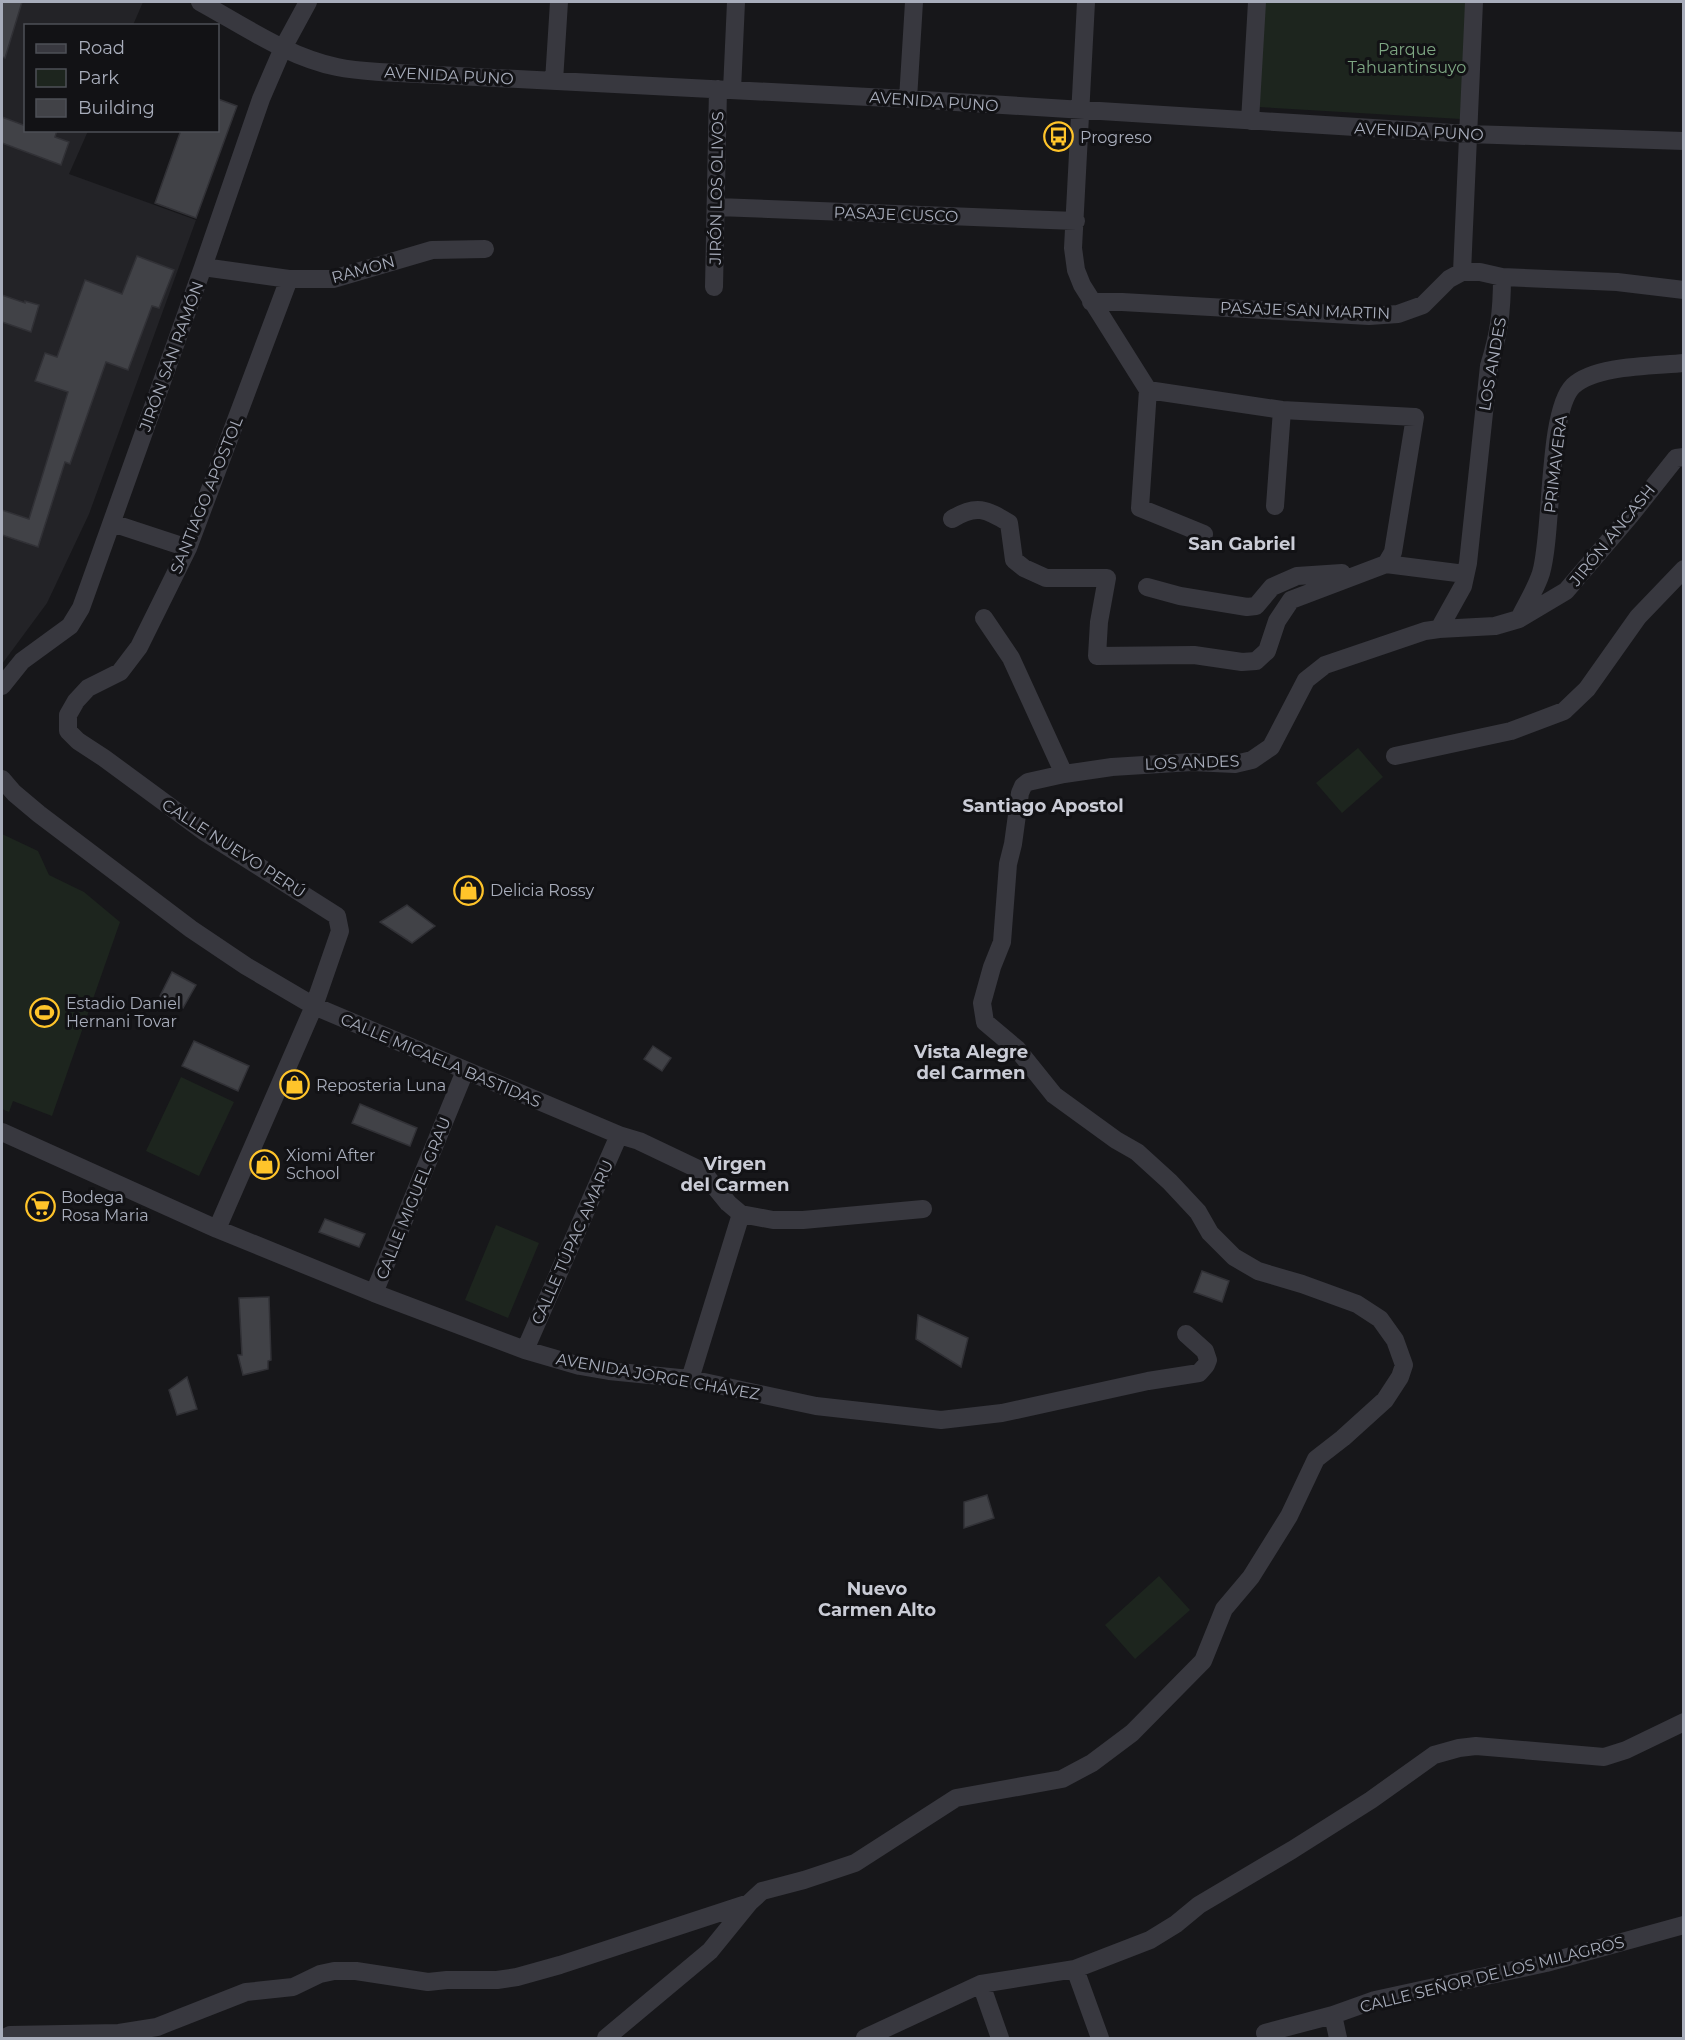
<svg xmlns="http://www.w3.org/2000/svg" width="1685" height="2040" viewBox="0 0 1685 2040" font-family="Montserrat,sans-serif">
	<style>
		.built { fill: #232327 }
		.green { fill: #1d251e }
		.building { fill: #414247; stroke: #313136; stroke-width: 1.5 }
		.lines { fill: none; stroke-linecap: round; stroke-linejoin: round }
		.street { stroke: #38383f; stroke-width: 18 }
		.labels { text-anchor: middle; stroke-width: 6; stroke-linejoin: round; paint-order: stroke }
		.park-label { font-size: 16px; fill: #7ea783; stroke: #121215 }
		.street-label { font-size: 16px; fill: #a8adbb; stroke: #121215 }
		.poi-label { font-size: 16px; fill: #a8adbb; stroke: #121215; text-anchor: start }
		.neighbourhood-label { font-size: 18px; font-weight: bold; fill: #caccd6; stroke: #121215 }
	</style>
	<rect width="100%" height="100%" fill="#17171a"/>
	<!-- built -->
	<path class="built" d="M2 2H143L133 25 26 26V130L88 131 69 174 196 220 89 514 47 603 2 664Z"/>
	<!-- green -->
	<path class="green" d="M1264 2H1467L1461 119 1259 107Z
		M1358 748 1383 777 1342 813 1316 783Z
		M2 834 38 851 49 875 84 892 120 922 52 1116 13 1101 9 1112 2 1109Z
		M181 1077 234 1102 199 1176 146 1151Z
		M496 1225 539 1243 508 1318 465 1300Z
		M1159 1576 1190 1610 1135 1659 1105 1625Z"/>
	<!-- building -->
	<path class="building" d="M2 2H22L5 58 2 57Z
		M218 99 237 106 196 218 155 203 181 130H218Z
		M2 117 26 126V130H57L55 137 69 142 61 165 2 143Z
		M137 256 174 270 159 308 152 306 128 370 106 362 70 464 65 462 38 547 2 535V510L29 519 68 392 35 381 45 353 57 357 85 280 122 294Z
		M2 295 25 303V301L39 305 31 332 2 322Z
		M407 905 435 926 412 943 380 922Z
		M172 972 196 985 183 1008 160 996Z
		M194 1041 249 1066 238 1091 182 1066Z
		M653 1046 671 1058 662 1071 644 1059Z
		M360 1104 417 1128 410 1146 352 1123Z
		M325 1219 365 1234 359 1247 319 1232Z
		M1202 1271 1229 1281 1222 1302 1194 1292Z
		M269 1297 271 1360 268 1361V1369L243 1375 238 1355H242L239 1298Z
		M918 1315 968 1338 961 1367 916 1339Z
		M187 1377 197 1409 177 1415 169 1390Z
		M987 1495 994 1518 964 1528V1502Z"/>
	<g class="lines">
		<!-- street -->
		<path class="street" d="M200 2C244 26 288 57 337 67 351 70 365 71 379 72L908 99 1468 134 1684 141
			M1086 2 1073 248 1076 270 1082 285 1148 390
			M554 81 559 2
			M732 90 736 2
			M908 99 914 2
			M1250 121 1257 2
			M717 207 1076 221
			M203 267 289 279H333L432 250 485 249
			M1462 272 1474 2
			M714 287 718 89
			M1091 302H1122L1369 316 1398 314 1423 305 1449 279 1462 272H1480L1502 277 1617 282 1684 290
			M1148 390 1140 508 1204 534
			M1275 506 1282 410
			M952 519C976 504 986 509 1009 523L1014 560 1024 568 1046 578H1107L1099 622 1097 656 1194 655 1242 662 1256 661 1267 651 1277 621 1291 600 1386 564 1393 552 1415 417 1282 410 1148 390
			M112 523 188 548
			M1386 564 1465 574
			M1147 587 1180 596 1247 607 1256 606 1272 587 1297 576 1342 573
			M984 618 1011 658 1064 774
			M1519 619C1526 604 1536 589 1541 573 1553 532 1547 412 1573 386 1595 365 1654 366 1684 363
			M1439 629 1495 626 1519 619 1566 591 1630 516 1676 458 1684 457
			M2 686 22 661 70 626 81 608 203 267 261 99 283 48 308 2
			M1395 756 1511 731 1564 711 1587 689 1638 617 1684 569
			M2 779 14 793 39 814 191 929 246 966 314 1006 619 1135 639 1141 702 1171 728 1203 741 1214 773 1220H803L923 1209
			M2 1132 217 1229 374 1293 525 1350 580 1366 609 1371 690 1379 816 1406 941 1420 1002 1413 1148 1381 1199 1373 1206 1365 1208 1360 1205 1351 1186 1334
			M217 1229 314 1006 340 931 337 916 206 833 104 758 78 741 68 731V715L76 701 88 688 120 672 139 647 188 548 289 279
			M374 1293 465 1071
			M525 1350 619 1135
			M690 1379 741 1214
			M1075 1969 1100 2038
			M981 1984 1000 2038
			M1333 2015 1338 2038
			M1265 2033 1333 2015 1375 2000 1546 1963 1684 1925
			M4 2038 10 2035 119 2033 157 2027 246 1992 293 1987 320 1974 334 1971H356L428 1982 447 1980H497L517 1977 560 1965 749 1903
			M606 2038 710 1951 749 1903 762 1891 804 1880 855 1863 956 1798 1062 1779 1092 1763 1132 1733 1203 1661 1224 1609 1251 1577 1289 1516 1316 1459 1343 1438 1385 1400 1400 1377 1404 1365 1395 1340 1380 1319 1357 1304 1302 1284 1258 1271 1234 1257 1210 1233 1198 1212 1170 1182 1137 1152 1116 1140 1054 1095 1017 1049 985 1022 982 1003 992 967 1002 942 1008 864 1013 844 1020 793 1023 786 1028 782 1064 774 1112 767 1192 762 1235 764 1252 760 1271 747 1306 680 1325 665 1425 631 1439 629 1463 586 1468 563 1489 366C1499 334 1502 312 1502 277
			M865 2038 981 1984 1075 1969 1150 1940 1176 1924 1199 1905 1292 1850 1371 1800 1434 1755 1459 1748 1476 1746 1604 1757 1626 1750 1684 1722"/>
	</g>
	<!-- icons -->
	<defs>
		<symbol id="bus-ring" viewBox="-11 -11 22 22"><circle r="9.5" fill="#121215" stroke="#ffc42a" stroke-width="1.5"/><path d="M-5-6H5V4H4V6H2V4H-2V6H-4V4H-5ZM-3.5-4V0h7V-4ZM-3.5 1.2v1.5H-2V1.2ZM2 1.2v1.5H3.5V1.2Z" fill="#ffc42a"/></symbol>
		<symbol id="shop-ring" viewBox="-11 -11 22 22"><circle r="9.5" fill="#121215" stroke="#ffc42a" stroke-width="1.5"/><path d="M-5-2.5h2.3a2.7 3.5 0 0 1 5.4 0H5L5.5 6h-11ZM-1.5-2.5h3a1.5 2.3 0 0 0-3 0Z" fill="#ffc42a"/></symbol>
		<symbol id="stadium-ring" viewBox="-11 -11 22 22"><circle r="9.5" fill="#121215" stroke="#ffc42a" stroke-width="1.5"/><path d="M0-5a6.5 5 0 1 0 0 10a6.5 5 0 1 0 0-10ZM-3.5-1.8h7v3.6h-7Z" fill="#ffc42a"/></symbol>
		<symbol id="supermarket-ring" viewBox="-11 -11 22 22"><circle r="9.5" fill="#121215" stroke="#ffc42a" stroke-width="1.5"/><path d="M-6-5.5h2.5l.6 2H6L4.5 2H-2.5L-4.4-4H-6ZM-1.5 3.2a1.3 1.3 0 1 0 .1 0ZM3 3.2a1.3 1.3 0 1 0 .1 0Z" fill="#ffc42a"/></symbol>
	</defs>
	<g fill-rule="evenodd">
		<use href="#bus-ring" x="1042" y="120" width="33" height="33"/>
		<use href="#shop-ring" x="452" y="874" width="33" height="33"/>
		<use href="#stadium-ring" x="28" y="996" width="33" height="33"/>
		<use href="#shop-ring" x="278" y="1068" width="33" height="33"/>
		<use href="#shop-ring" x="248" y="1148" width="33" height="33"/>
		<use href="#supermarket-ring" x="24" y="1190" width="33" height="33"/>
	</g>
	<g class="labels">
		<!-- park labels -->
		<g class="park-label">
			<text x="1407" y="55">Parque<tspan x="1407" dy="18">Tahuantinsuyo</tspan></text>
		</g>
		<!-- street labels -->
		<g class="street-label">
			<text transform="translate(449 75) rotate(3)" y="6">AVENIDA PUNO</text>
			<text transform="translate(934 101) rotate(4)" y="6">AVENIDA PUNO</text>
			<text transform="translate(1419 131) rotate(3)" y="6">AVENIDA PUNO</text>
			<text transform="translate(716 188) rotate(-89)" y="6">JIRÓN LOS OLIVOS</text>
			<text transform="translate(896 214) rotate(2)" y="6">PASAJE CUSCO</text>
			<text transform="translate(363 269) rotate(-15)" y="6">RAMON</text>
			<text transform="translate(1305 310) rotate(2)" y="6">PASAJE SAN MARTIN</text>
			<text transform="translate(171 356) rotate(-70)" y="6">JIRÓN SAN RAMÓN</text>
			<text transform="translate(1492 364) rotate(-80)" y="6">LOS ANDES</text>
			<text transform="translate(1555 464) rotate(-83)" y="6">PRIMAVERA</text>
			<text transform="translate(206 495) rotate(-68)" y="6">SANTIAGO APOSTOL</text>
			<text transform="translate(1612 535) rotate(-51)" y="6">JIRÓN ÁNCASH</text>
			<text transform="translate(1192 762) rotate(-2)" y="6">LOS ANDES</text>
			<text transform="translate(234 848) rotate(33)" y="6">CALLE NUEVO PERÚ</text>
			<text transform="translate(441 1060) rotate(23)" y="6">CALLE MICAELA BASTIDAS</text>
			<text transform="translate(413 1198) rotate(-68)" y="6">CALLE MIGUEL GRAU</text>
			<text transform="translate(572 1242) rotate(-66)" y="6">CALLE TÚPAC AMARU</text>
			<text transform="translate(658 1376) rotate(10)" y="6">AVENIDA JORGE CHÁVEZ</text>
			<text transform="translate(1492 1974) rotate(-14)" y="6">CALLE SEÑOR DE LOS MILAGROS</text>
		</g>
		<!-- poi labels -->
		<g class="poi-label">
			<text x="1080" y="143">Progreso</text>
			<text x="490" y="896">Delicia Rossy</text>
			<text x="66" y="1009">Estadio Daniel<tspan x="66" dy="18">Hernani Tovar</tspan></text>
			<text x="316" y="1091">Reposteria Luna</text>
			<text x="286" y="1161">Xiomi After<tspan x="286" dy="18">School</tspan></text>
			<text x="61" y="1203">Bodega<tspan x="61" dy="18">Rosa Maria</tspan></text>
		</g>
		<!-- neighbourhood labels -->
		<g class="neighbourhood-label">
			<text x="1242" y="550">San Gabriel</text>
			<text x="1043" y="812">Santiago Apostol</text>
			<text x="971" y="1058">Vista Alegre<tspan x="971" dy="21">del Carmen</tspan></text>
			<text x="735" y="1170">Virgen<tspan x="735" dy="21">del Carmen</tspan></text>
			<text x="877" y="1595">Nuevo<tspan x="877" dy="21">Carmen Alto</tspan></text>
		</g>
	</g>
	<!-- border -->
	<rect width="1685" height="2040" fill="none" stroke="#a8adbb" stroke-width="6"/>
	<!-- legend -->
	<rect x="24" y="24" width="195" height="108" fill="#121215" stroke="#4e5057" stroke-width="1.5"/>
	<rect x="36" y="44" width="30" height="9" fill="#38383f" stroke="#4e5057" stroke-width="1.5"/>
	<text x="78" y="54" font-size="18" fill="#a8adbb">Road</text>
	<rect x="36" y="69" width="30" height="18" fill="#1d251e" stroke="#4e5057" stroke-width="1.5"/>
	<text x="78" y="84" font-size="18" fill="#a8adbb">Park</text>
	<rect x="36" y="99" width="30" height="18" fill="#414247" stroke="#4e5057" stroke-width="1.5"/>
	<text x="78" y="114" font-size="18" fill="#a8adbb">Building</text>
</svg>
